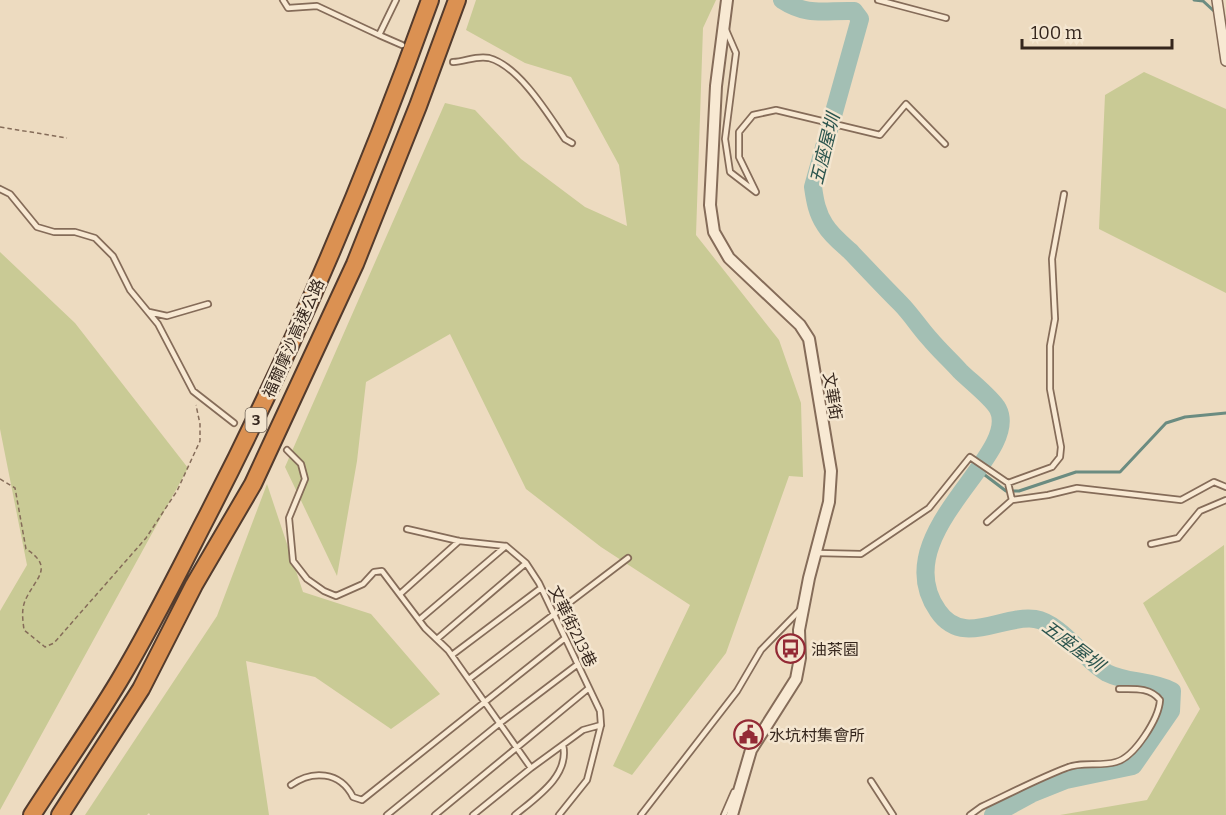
<svg xmlns="http://www.w3.org/2000/svg" width="1226" height="815" viewBox="0 0 1226 815" font-family="Bitter,'Noto Sans TC',serif">
	<style>
		.green { fill: #c9ca95 }
		.lines { fill: none; stroke-linecap: round; stroke-linejoin: round }
		.stream { stroke: #6b8c81; stroke-width: 3 }
		.river { stroke: #a3bfb4; stroke-width: 18 }
		.building { fill: #ca9177; stroke: #84543f; stroke-width: 1.5 }
		.service-casing { stroke: #856c59; stroke-width: 8 }
		.minor-casing { stroke: #856c59; stroke-width: 12 }
		.tertiary-casing { stroke: #856c59; stroke-width: 14 }
		.motorway-casing { stroke: #533b2d; stroke-width: 20 }
		.path { stroke: #856c59; stroke-width: 1.5; stroke-dasharray: 4.5 3; stroke-linecap: butt }
		.service { stroke: #f8e9d3; stroke-width: 4.5 }
		.minor { stroke: #f8e9d3; stroke-width: 9 }
		.tertiary { stroke: #f8e9d3; stroke-width: 10 }
		.motorway { stroke: #db9152; stroke-width: 16 }
		.labels { text-anchor: middle; stroke-width: 5; stroke-linejoin: round; paint-order: stroke }
		.shield { fill: #f4e6d0; stroke: #6e6053; stroke-width: 1.5 }
		.shield-label { font-size: 15px; font-weight: bold; fill: #35261d }
		.street-label { font-size: 16px; fill: #35261d; stroke: #f4e6d0 }
		.poi-label { font-size: 16px; fill: #35261d; stroke: #f4e6d0; text-anchor: start }
		.water-label { font-size: 18px; font-style: italic; fill: #2c554e; stroke: #f4e6d0 }
	</style>
	<rect width="100%" height="100%" fill="#eddbc0"/>
	<!-- green -->
	<path class="green" d="M476 0H716L703 28 696 235 779 340 801 403 803 477 789 476 726 653 632 775 613 766 690 605 601 547 526 489 450 334 366 382 357 461 337 576 285 467 445 103 475 110 521 159 585 207 627 226 619 165 571 77 525 63 466 30Z
		M1144 72 1226 109V293L1099 229 1105 95Z
		M0 252 75 323 188 468 0 810V611L27 565 0 429Z
		M267 484 303 592 371 614 440 694 391 729 315 677 246 661 269 815H150L149 813 147 815H85L217 616Z
		M1224 545 1226 815H1060L1147 800 1200 709 1143 603Z"/>
	<g class="lines">
		<!-- stream -->
		<path class="stream" d="M1194 0 1203 1 1215 12
			M977 469 1006 491H1019L1076 472H1120L1166 423 1185 417 1226 413"/>
		<!-- river -->
		<path class="river" d="M782 0C808 17 825 10 854 11L860 19 813 187C815 201 817 213 825 225 831 235 841 243 850 251 867 269 883 286 900 303 911 314 919 327 929 338 939 350 950 360 960 371 970 381 992 398 998 409 1022 456 884 534 938 611 963 648 1003 614 1035 619 1061 623 1085 661 1107 673 1127 683 1150 680 1172 691L1171 711 1133 766 1066 780 1031 794 993 815"/>
	</g>
	<!-- building -->
	<path class="building" d="M745 726 754 732 747 742 738 736Z"/>
	<g class="lines">
		<defs>
			<path id="service" d="M283 0 288 8 317 6 379 35
				M396 0 379 35 402 45
				M878 0 946 18
				M726 30 736 53 725 139 730 172 756 192 739 157V132L753 115 776 110 880 135 906 104 945 144
				M453 62C465 62 476 55 489 58 519 66 548 114 565 139L572 143
				M0 189 10 194 37 227 54 232H75L95 238 113 256 130 290 158 324 193 391 234 423
				M149 312 167 316 208 304
				M287 450 301 464 305 479 289 518 293 561 307 579 324 591 336 596 363 584 374 572 382 571 425 628 448 650 531 768 583 730 601 725
				M1008 483 1052 467 1060 457 1061 447 1050 389V346L1055 319 1052 259 1064 194
				M987 522 1012 500
				M407 529 459 541 506 546 526 563 539 583 600 711 601 725 587 780 559 815
				M1151 544 1178 538 1200 511 1226 500
				M817 553 861 554 929 508 970 457 1008 483 1012 500 1048 495 1077 488 1181 500 1214 482 1226 487
				M400 594 459 541
				M419 620 506 546
				M437 639 526 563
				M452 655 541 588
				M469 679 628 558
				M871 781 893 815
				M291 785C312 770 340 771 353 797L362 800 565 638
				M387 815 500 723 578 664
				M435 815 589 688
				M473 815 531 768
				M515 815C537 797 570 775 563 745
				M641 815 737 691 761 650 800 610
				M724 815 734 792
				M970 815 981 807C1009 794 1037 779 1066 768 1081 761 1100 767 1116 762 1135 757 1159 718 1160 700 1150 687 1134 689 1119 689"/>
			<path id="minor" d="M1217 0 1226 61"/>
			<path id="tertiary" d="M727 0 716 86 710 205 714 232 729 258 800 325 809 339 831 471 829 502 809 578 799 630 800 658 796 679 751 750 732 815"/>
			<path id="motorway" d="M32 815C61 770 92 726 119 681 149 631 175 579 201 528 290 357 365 181 430 0
				M60 815 141 689 194 585 253 484 355 264 418 106 457 0"/>
		</defs>
		<!-- service casing -->
		<use href="#service" class="service-casing"/>
		<!-- minor casing -->
		<use href="#minor" class="minor-casing"/>
		<!-- tertiary casing -->
		<use href="#tertiary" class="tertiary-casing"/>
		<!-- motorway casing -->
		<use href="#motorway" class="motorway-casing"/>
		<!-- path -->
		<path class="path" d="M0 127 67 138
			M0 479 15 488 26 549C56 568 34 579 25 601 21 611 23 621 24 630L45 647 54 643 146 538 177 491 200 441V424L196 405"/>
		<!-- service -->
		<use href="#service" class="service"/>
		<!-- minor -->
		<use href="#minor" class="minor"/>
		<!-- tertiary -->
		<use href="#tertiary" class="tertiary"/>
		<!-- motorway -->
		<use href="#motorway" class="motorway"/>
	</g>
	<!-- icons -->
	<defs>
		<symbol id="bus-ring" viewBox="-11 -11 22 22"><circle r="9.5" fill="#f4e6d0" stroke="#932a35" stroke-width="1.5"/><path d="M-5-6H5V4H4V6H2V4H-2V6H-4V4H-5ZM-3.5-4V0h7V-4ZM-3.5 1.2v1.5H-2V1.2ZM2 1.2v1.5H3.5V1.2Z" fill="#932a35"/></symbol>
		<symbol id="civic-ring" viewBox="-11 -11 22 22"><circle r="9.5" fill="#f4e6d0" stroke="#932a35" stroke-width="1.5"/><path d="M-.6-6.5H3V-4.5H.6V-3L4-1V1h2V6H-6V1h2V-1L-.6-3ZM-1.2 2.5V6h2.4V2.5Z" fill="#932a35"/></symbol>
	</defs>
	<g fill-rule="evenodd">
		<use href="#bus-ring" x="774" y="632" width="33" height="33"/>
		<use href="#civic-ring" x="732" y="718" width="33" height="33"/>
	</g>
	<g class="labels">
		<!-- shield labels -->
		<rect class="shield" x="245.5" y="408" width="21" height="24" rx="4.5"/>
		<g class="shield-label">
			<text x="256" y="425">3</text>
		</g>
		<!-- street labels -->
		<g class="street-label">
			<text transform="translate(293 338) rotate(-66)" y="6">福爾摩沙高速公路</text>
			<text transform="translate(833 396) rotate(81)" y="6">文華街</text>
			<text transform="translate(573 626) rotate(64)" y="6">文華街213巷</text>
		</g>
		<!-- poi labels -->
		<g class="poi-label">
			<text x="811" y="655">油茶園</text>
			<text x="769" y="741">水坑村集會所</text>
		</g>
		<!-- water labels -->
		<g class="water-label">
			<text transform="translate(825 149) rotate(-76)" y="6">五座屋圳</text>
			<text transform="translate(1073 646) rotate(37)" y="6">五座屋圳</text>
		</g>
	</g>
	<!-- scale -->
	<path d="M1022 39v9h150v-9" fill="none" stroke="#35261d" stroke-width="3"/>
	<text x="1031" y="39" font-size="18" fill="#35261d" stroke="#f4e6d0" stroke-width="4.5" paint-order="stroke">100 m</text>
</svg>
